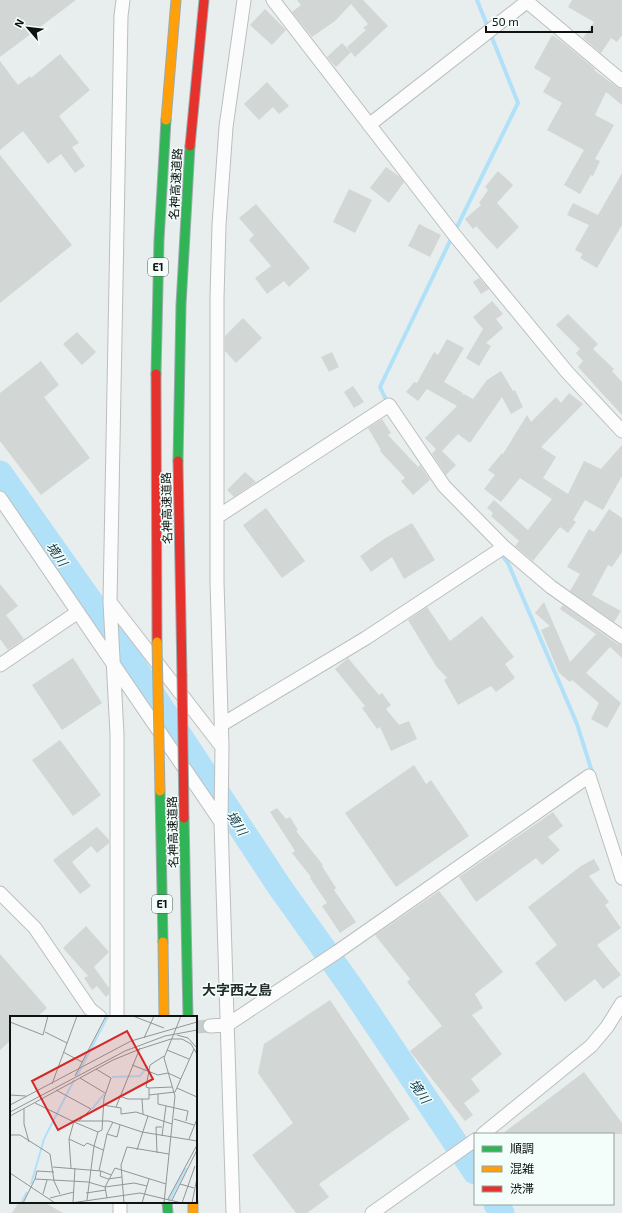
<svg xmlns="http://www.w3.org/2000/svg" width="622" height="1213" viewBox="0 0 622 1213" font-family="'Exo 2','Noto Sans JP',sans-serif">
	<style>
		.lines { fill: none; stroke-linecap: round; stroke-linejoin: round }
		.stream { stroke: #b1e0f9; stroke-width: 4 }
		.river { stroke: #b1e0f9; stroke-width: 25 }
		.building { fill: #d2d6d4 }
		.street-tunnel { stroke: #c7cdcc; stroke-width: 13; stroke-dasharray: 13 6; stroke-linecap: butt }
		.street-casing { stroke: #babfbe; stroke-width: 15 }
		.fast-casing { stroke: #9aabac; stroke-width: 11 }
		.slow-casing { stroke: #9aabac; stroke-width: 11 }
		.jam-casing { stroke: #9aabac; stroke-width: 11 }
		.street { stroke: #fcfcfc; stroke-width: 13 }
		.fast { stroke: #30b455; stroke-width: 9 }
		.slow { stroke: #ff9f0a; stroke-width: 9 }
		.jam { stroke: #e5322d; stroke-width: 9 }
		.slow-bridge-casing { stroke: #9aabac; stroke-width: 11; stroke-linecap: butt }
		.jam-bridge-casing { stroke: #9aabac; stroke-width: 11; stroke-linecap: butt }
		.slow-bridge { stroke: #ff9f0a; stroke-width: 9 }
		.jam-bridge { stroke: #e5322d; stroke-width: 9 }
		.labels { text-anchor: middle; stroke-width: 3; stroke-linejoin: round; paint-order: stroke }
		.shield { fill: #f3fefb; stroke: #535957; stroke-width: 1 }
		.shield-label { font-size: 11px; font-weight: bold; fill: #0e1211 }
		.street-label { font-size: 12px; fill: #0e1211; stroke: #f3fefb }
		.water-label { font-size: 13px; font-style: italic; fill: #0e3547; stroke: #f3fefb }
		.quarter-label { font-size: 14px; font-weight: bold; fill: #242c2a; stroke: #f3fefb }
		.inset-river { fill: none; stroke: #b1e0f9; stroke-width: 2 }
		.inset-road { fill: none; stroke: #919695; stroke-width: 1 }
		.view { fill: #d62828; fill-opacity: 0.15; stroke: #d62828; stroke-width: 2 }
		.inset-edge { fill: none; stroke: #0e1211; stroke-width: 2 }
	</style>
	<rect width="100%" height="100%" fill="#e8eeed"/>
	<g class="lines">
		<!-- stream -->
		<path class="stream" d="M455 231 518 103 477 0
			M388 404 380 387 452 237
			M500 553 508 563 577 724 593 775"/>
		<!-- river -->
		<path class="river" d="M0 473 99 613 279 886 353 990 475 1172
			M496 1204 502 1213"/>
	</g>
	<!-- building -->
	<path class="building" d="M0 0H76L0 57Z
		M297 0H363L388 26 355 57 347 47 366 30 363 28 368 24 351 4 335 21 312 37 292 12 301 5Z
		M572 0H622V35L617 42 611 38 601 53 583 38 594 22 568 7Z
		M265 9 286 30 272 45 250 25Z
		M552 35 560 40 595 69 594 70 617 87 622 89V105L606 92 595 115 614 125 595 159 600 161 593 176 591 175 580 194 564 185 584 150 547 130 562 103 543 92 551 78 534 68Z
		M342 43 351 52 336 67 327 57Z
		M60 54 90 90 59 116 79 143 72 147 85 166 75 173 61 154 48 164 23 131 0 150V61L18 85 30 76 31 78Z
		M267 82 289 106 279 114 273 107 259 120 244 104Z
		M0 155 72 245 0 303Z
		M386 167 400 177 404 182 389 203 370 188Z
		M498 171 513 185 497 203 519 227 497 249 476 226 473 229 465 219 481 205 479 203 488 190 485 187Z
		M622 173V225L597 268 580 258 583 254 575 250 589 225 567 215 573 203 598 215Z
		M349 189 372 200 355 233 333 222Z
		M256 204 310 268 289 287 284 281 267 294 255 278 271 266 249 240 254 235 239 218Z
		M419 224 441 235 430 257 408 246Z
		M479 278 489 289 481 294 473 282Z
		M492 301 503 314 496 319 503 328 486 343 491 346 479 366 466 358 483 329 473 317Z
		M568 314 598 344 593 349 614 369 612 371 622 382V415L578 367 583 361 576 353 580 349 556 325Z
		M243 318 262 338 236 363 225 351V336Z
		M77 332 96 352 82 365 63 344Z
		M447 339 464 348 444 382 463 393 461 395 464 394 473 399 487 380 501 371 513 391 515 390 523 407 511 414 502 397 470 443 458 434 442 451 456 465 446 475 432 454 436 449 425 438 457 406 427 389 418 401 406 392 414 382 417 383 434 352 438 355Z
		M332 352 339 367 329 372 321 357Z
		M41 361 59 385 44 397 90 458 41 495 0 441V393Z
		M353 386 364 402 354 408 344 392Z
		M569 393 583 404 541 447 556 457 543 478 568 494 584 461 601 469 622 445V476L603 510 585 500 573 520 576 522 568 533 560 527 533 561 515 546 519 541 491 516 493 513 487 508 494 500 528 530 552 499 520 478 501 502 484 489 495 475 488 470 502 453 503 454 527 415 531 422 556 397 561 403Z
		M382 419 391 433 388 435 418 467 420 465 430 480 413 495 401 481 405 478 380 451 381 450 368 428Z
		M245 472 256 482 234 497 227 490Z
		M266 508 305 561 282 578 243 525Z
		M609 509 622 518V552L612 567 608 565 592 595 621 611 614 622 570 591 580 574 567 567 589 529 594 532Z
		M412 523 435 560 404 579 392 557 371 572 360 556 384 539Z
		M0 584 18 606 6 615 24 639 8 650 0 639Z
		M544 602 570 662 596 634 560 609 563 605 617 644 622 645V658L610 647 586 673 621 703 607 728 591 719 599 703 572 680 570 682 559 673 541 630 550 626 535 613Z
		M427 607 450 641 482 616 514 657 505 664 515 678 496 692 491 686 458 705 444 680 447 678 436 666 408 620Z
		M73 658 102 703 62 730 32 685Z
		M348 658 379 695 382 693 391 705 386 709 399 725 409 721 417 739 391 751 380 727 377 729 362 708 365 706 335 669Z
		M60 740 101 795 73 816 32 760Z
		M414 765 426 784 431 780 469 836 396 887 345 813Z
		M277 808 286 819 290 817 298 830 296 831 323 865 322 866 336 888 334 890 356 922 340 933 322 906 327 903 310 878 311 877 292 853 295 851 270 812Z
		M553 812 563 826 548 837 560 850 542 865 536 858 476 902 459 877Z
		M97 827 109 840V843L97 853 91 846 72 862 91 886 80 894 53 860Z
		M594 859 600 870 589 876 609 902 605 905 621 928 597 945 621 975 603 989 595 979 565 1002 535 963 557 945 528 907 581 866Z
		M439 891 503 972 475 994 483 1008 472 1015 502 1054 471 1079 480 1091 464 1103 473 1115 465 1121 410 1051 442 1026 407 982 410 979 375 935Z
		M86 926 109 952 94 967 109 988V994L106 997 97 986 92 990 84 978 88 976 63 948Z
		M0 954 47 1008 37 1017H11V1040L0 1050Z
		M330 1000 410 1119 319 1184 329 1197 307 1213H296L252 1155 293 1123 258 1073 264 1044Z
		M584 1072 622 1123V1134H502Z
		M19 1202H44L63 1213H12Z"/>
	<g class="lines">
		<!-- street-tunnel -->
		<path class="street-tunnel" d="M196 1027 210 1026"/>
		<defs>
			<path id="street" d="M273 0 456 237 567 372 622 431
				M525 0 622 81
				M369 125 529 0
				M0 498 221 822
				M217 517 389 405 444 486 504 547 551 587 622 637
				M110 602 222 747
				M0 665 78 612
				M221 725 366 638 504 547
				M0 893 35 928 90 1009 100 1017
				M117 1017V734L110 602 121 16 123 0
				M210 1026 227 1025 337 952 589 776 622 878
				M483 1134 591 1046 607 1027 622 1003
				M120 1202V1213
				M233 1213 221 822 222 747 217 582V298L219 225 226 127 244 0
				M372 1213 475 1140"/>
			<path id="fast" d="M156 374 159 240 166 120
				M178 461 181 305 190 146
				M160 791 163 942
				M184 818 188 1017
				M167 1202 168 1213"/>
			<path id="slow" d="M166 120 176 0
				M163 942 164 1017
				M193 1202V1213"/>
			<path id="jam" d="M190 146 204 0
				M156 374 157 642
				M178 461 182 675"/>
		</defs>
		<!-- street casing -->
		<use href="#street" class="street-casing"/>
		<!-- fast casing -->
		<use href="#fast" class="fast-casing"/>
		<!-- slow casing -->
		<use href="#slow" class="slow-casing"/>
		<!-- jam casing -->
		<use href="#jam" class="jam-casing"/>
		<!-- street -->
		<use href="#street" class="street"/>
		<!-- fast -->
		<use href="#fast" class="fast"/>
		<!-- slow -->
		<use href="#slow" class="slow"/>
		<!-- jam -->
		<use href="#jam" class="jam"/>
		<defs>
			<path id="slow-bridge" d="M157 642 160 791"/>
			<path id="jam-bridge" d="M182 675 184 818"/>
		</defs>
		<!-- slow-bridge casing -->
		<use href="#slow-bridge" class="slow-bridge-casing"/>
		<!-- jam-bridge casing -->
		<use href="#jam-bridge" class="jam-bridge-casing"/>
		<!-- slow-bridge -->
		<use href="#slow-bridge" class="slow-bridge"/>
		<!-- jam-bridge -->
		<use href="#jam-bridge" class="jam-bridge"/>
	</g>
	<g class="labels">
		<!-- shield labels -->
		<g class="shield">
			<rect x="148" y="258" width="20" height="18" rx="3"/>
			<rect x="152" y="895" width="20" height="18" rx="3"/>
		</g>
		<g class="shield-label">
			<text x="158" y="271">E1</text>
			<text x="162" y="908">E1</text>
		</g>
		<!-- street labels -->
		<g class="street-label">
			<text transform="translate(176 184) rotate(-87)" y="4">名神高速道路</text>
			<text transform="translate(167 508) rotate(-91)" y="4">名神高速道路</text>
			<text transform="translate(173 832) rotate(-91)" y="4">名神高速道路</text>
		</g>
		<!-- water labels -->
		<g class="water-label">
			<text transform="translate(57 554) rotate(55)" y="5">境川</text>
			<text transform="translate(237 823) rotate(57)" y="5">境川</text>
			<text transform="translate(420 1091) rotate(56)" y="5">境川</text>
		</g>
		<!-- quarter labels -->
		<g class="quarter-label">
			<text x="237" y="995">大字西之島</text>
		</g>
	</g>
	<!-- overview -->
	<g transform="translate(10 1016)">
		<rect width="187" height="187" fill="#e8eeed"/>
		<path class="inset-river" d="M67 60 98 0M102 61 130 60 138 50M82 93 94 78M21 168 34 123 64 64M11 187 17 176M158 187 176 152"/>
		<path class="inset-road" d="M123 0 154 12M0 6 33 19 38 0M35 16 57 27M167 19 178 22 187 32M134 22 144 0M157 34 179 43M53 36 72 46M122 49 148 59 158 57 171 63M65 60 96 0M70 62 95 77M42 68 67 0M139 72 162 71M167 72 187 81M46 74 81 93 69 105M148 78V88L178 95 176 105M0 79 16 80M139 79 165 76 184 33M109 80 118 83H139V72L136 71 140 49 154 40M132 83 133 98M25 87 62 105H99L132 116 187 125M0 89 121 25 187 6M93 89 111 92V98L126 96 162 108M106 91 130 32M14 93V108L19 126M0 96 115 35 155 20 187 14M0 100 103 44 130 33 161 23H172L181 28 187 38M164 103 184 109M64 106 88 116M103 106 97 118 107 121 110 109M0 119H10L40 138 44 165 50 178M152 120 156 90M59 123 74 130 77 127 93 134M179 123 187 103M127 134 138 100M147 137 146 111H152M43 151 91 155 101 159M61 152 59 123 64 105M89 155 97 118M91 155 90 160 98 163 112 161M0 157 45 187M25 163 27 155 44 156M170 168 184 172M76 177 96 174M33 178 37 164M40 182 64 176M97 182 95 171 105 152 156 168M158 183 187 129M77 184 84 130 88 116 92 114 94 82 101 62 86 53M162 184 187 134M63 186 65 152M13 187 25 163 78 166 95 171 124 167 137 170M61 187 130 177 172 187M114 187 111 149 117 131 159 138M132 187 139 163M154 187 165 80 154 42 171 0M172 187 185 150M182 187 187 162"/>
		<path class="view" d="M117 15 143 63 48 114 22 65Z"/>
		<rect width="187" height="187" class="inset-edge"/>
	</g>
	<!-- legend -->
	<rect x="474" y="1133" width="140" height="72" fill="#f3fefb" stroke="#97a09d"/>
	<rect x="482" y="1146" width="20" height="6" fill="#30b455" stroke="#97a09d"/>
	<text x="510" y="1153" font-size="12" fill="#0e1211">順調</text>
	<rect x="482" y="1166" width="20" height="6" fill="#ff9f0a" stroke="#97a09d"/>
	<text x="510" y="1173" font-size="12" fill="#0e1211">混雑</text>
	<rect x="482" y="1186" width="20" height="6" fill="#e5322d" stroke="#97a09d"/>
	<text x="510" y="1193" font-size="12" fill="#0e1211">渋滞</text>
	<!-- north arrow -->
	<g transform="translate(28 28) rotate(298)" stroke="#f3fefb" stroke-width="3" paint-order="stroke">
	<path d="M0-3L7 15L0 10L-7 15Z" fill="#0e1211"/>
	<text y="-6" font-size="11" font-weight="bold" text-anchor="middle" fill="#0e1211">N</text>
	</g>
	<!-- scale -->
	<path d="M486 26v6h106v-6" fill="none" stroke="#0e1211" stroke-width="2"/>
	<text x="492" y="26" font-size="12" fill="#0e1211" stroke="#f3fefb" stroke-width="3" paint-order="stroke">50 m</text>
</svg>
